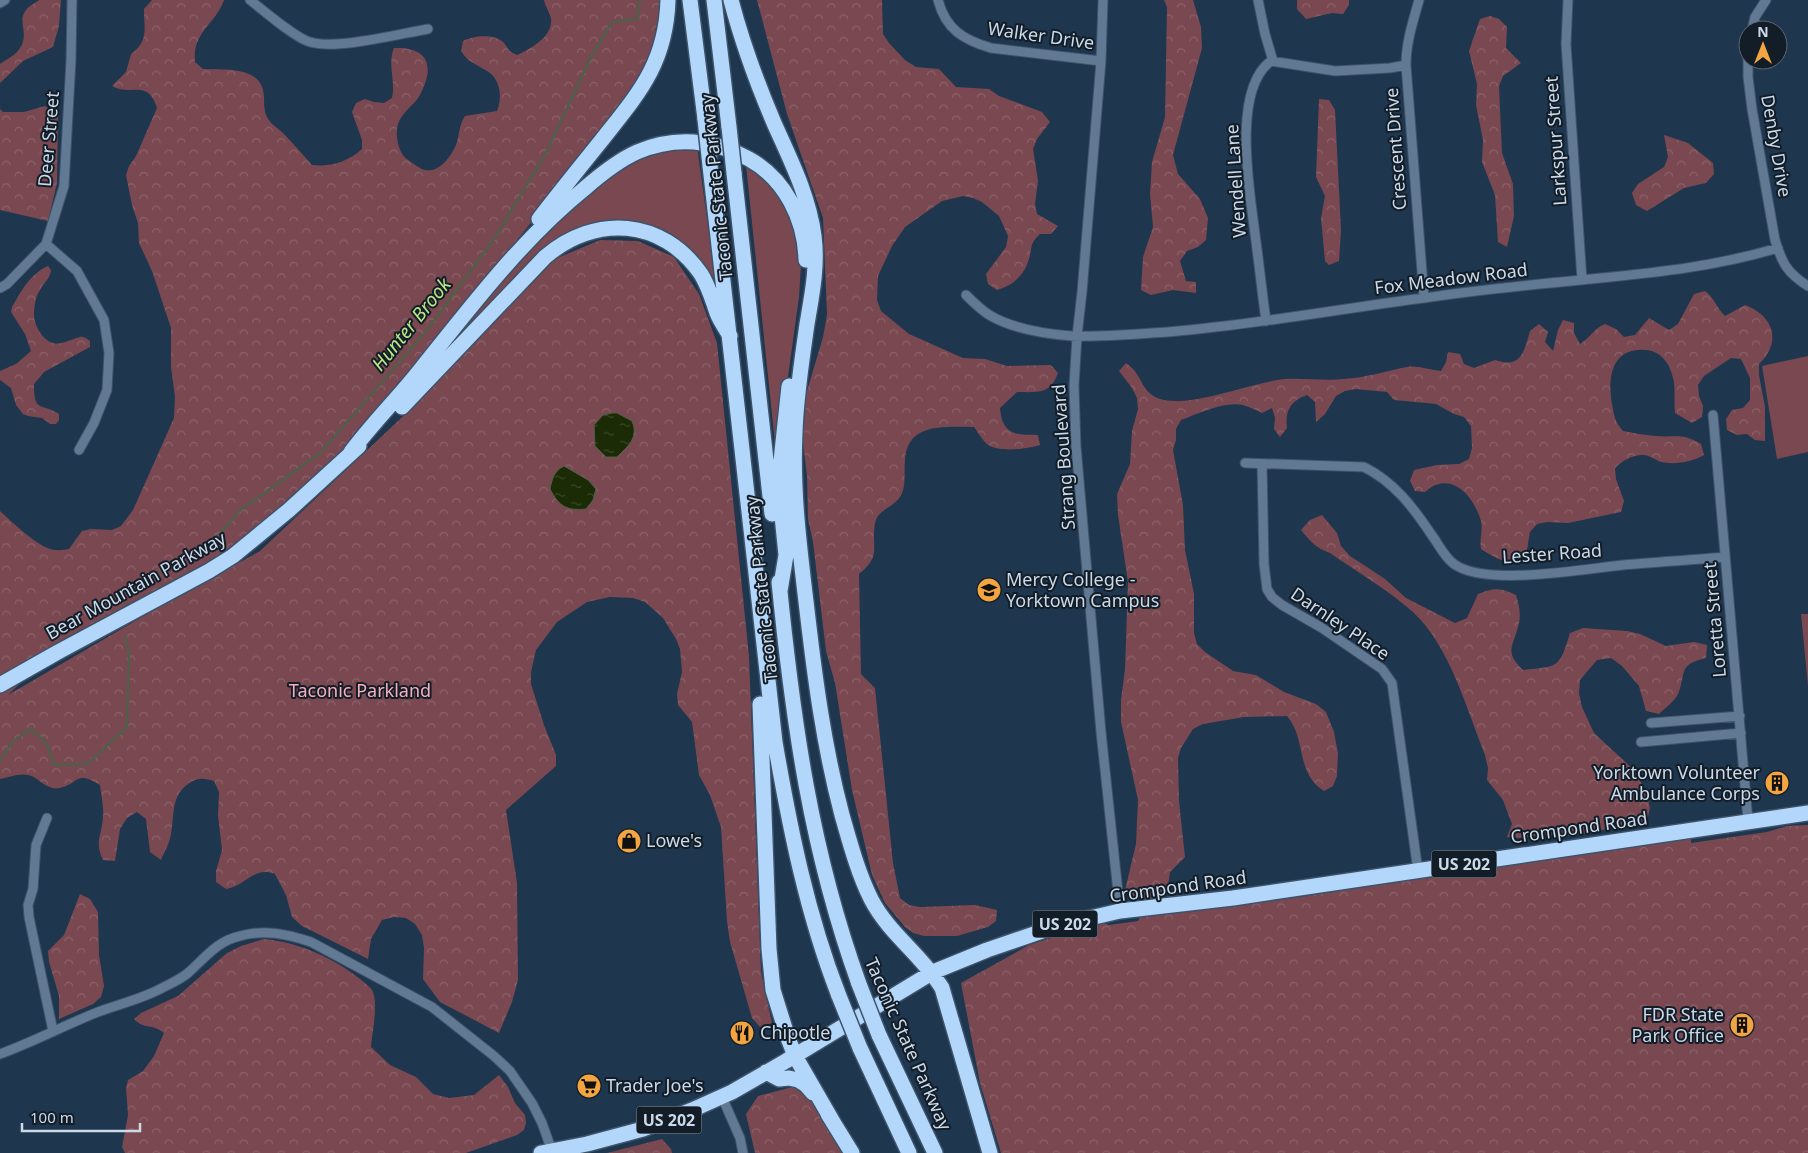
<svg xmlns="http://www.w3.org/2000/svg" width="1808" height="1153" viewBox="0 0 1808 1153" font-family="'Noto Sans',sans-serif">
	<style>
		.grass { fill: #7a4851 }
		.forest { fill: url(#forest-crowns) }
		.water { fill: url(#water-ripples); stroke: #505f49 }
		.lines { fill: none; stroke-linecap: round; stroke-linejoin: round }
		.stream { stroke: #505f49; stroke-width: 2.5 }
		.street-casing { stroke: #3d536a; stroke-width: 11 }
		.highway-casing { stroke: #3d536a; stroke-width: 18 }
		.street { stroke: #617992; stroke-width: 9 }
		.highway { stroke: #b3d6fb; stroke-width: 15 }
		.highway-bridge-casing { stroke: #3d536a; stroke-width: 18; stroke-linecap: butt }
		.highway-bridge { stroke: #b3d6fb; stroke-width: 15 }
		.labels { text-anchor: middle; stroke-width: 4; stroke-linejoin: round; paint-order: stroke }
		.shield { fill: #121d28; stroke: #94a1ae; stroke-width: 1 }
		.shield-label { font-size: 16px; font-weight: bold; fill: #cbd9e8 }
		.street-label { font-size: 18px; fill: #cbd9e8; stroke: #121d28 }
		.poi-label { font-size: 18px; fill: #cbd9e8; stroke: #121d28; text-anchor: start }
		.park-label { font-size: 18px; fill: #f6b0ba; stroke: #121d28 }
		.water-label { font-size: 19px; font-style: italic; fill: #b8e784; stroke: #121d28 }
	</style>
	<defs>
		<pattern id="forest-crowns" width="20" height="18" patternUnits="userSpaceOnUse" patternTransform="scale(1.25)"><rect width="20" height="18" fill="#7a4851"/><path d="M2 6a3 3 0 1 1 6 0M12 15a3 3 0 1 1 6 0" fill="none" stroke="#8c626a"/></pattern>
		<pattern id="water-ripples" width="26" height="14" patternUnits="userSpaceOnUse" patternTransform="scale(1.25)"><rect width="26" height="14" fill="#1b2b05"/><path d="M2 4q2-2 4 0t4 0M15 11q2-2 4 0t4 0" fill="none" stroke="#3b4929"/></pattern>
	</defs>
	<rect width="100%" height="100%" fill="#1e364e"/>
	<!-- grass -->
	<path class="grass" d="M673 146H697L715 277 712 280 655 229 560 241 448 354 446 349 517 263 567 213 625 165Z
		M746 165 756 167 775 187 797 223 802 249 799 297 779 442 775 443Z
		M1808 356V452L1777 459 1762 366Z
		M1801 614H1808V686Z"/>
	<!-- forest -->
	<path class="forest" d="M39 0H61L59 26 53 47 23 61 0 83V64C5 60 12 57 17 52 32 36 16 22 26 10 29 6 35 3 39 0Z
		M152 0H224C215 25 192 32 195 62L203 69C220 70 254 66 262 87 266 97 262 107 267 117 271 125 278 128 283 133 293 143 302 154 312 165 330 167 348 162 362 149V140L352 112 356 103 365 99 374 102 384 103 392 98C396 81 387 64 394 48 429 47 435 66 420 95 413 107 399 113 397 129 396 140 399 154 408 160 413 163 420 169 425 170 440 173 451 156 456 145 460 134 458 127 465 116L497 111C502 99 501 82 490 73 479 65 468 63 461 51L463 41C473 36 492 33 503 42 509 48 506 50 517 55 530 49 553 37 551 19 550 13 545 6 544 0H664L655 55 618 114 405 380 329 467 240 542 220 555 172 583 68 637 8 695 161 606 260 551 416 404 555 259 600 240 638 241 674 257 699 294 717 343 749 656 761 972 772 1023 760 1027 752 1018 730 942 727 921 721 827 710 795 699 775 692 722 678 705 677 694 682 672 680 649 676 639 663 618 645 602 633 598 610 597 587 602 557 622 536 650 531 672V684L544 725 556 755V766L506 810 517 883 518 980 512 1002 499 1033 440 1002 423 979 424 948 422 935 415 924 406 918 394 917 382 920 371 939 368 959 302 926 292 917 286 895 275 874C253 866 246 886 226 889L216 882V871L222 850 218 815 219 792 214 781C204 778 197 777 188 784 168 798 176 822 169 842 167 848 163 854 161 860L150 852 146 819 137 812 127 818 120 829 115 861 103 860C94 842 102 835 103 817 104 807 101 795 100 785 75 770 80 783 60 788 46 791 39 777 28 775 19 773 9 777 0 779V511C12 522 35 544 50 549 57 551 63 550 69 549L82 531 91 529 112 530 121 526 133 510 174 418 175 397 171 367V328L152 271 139 243 138 223 132 205 126 175 129 166 136 156 157 108C148 78 130 97 112 86L126 72 131 54C149 41 144 29 144 9Z
		M757 0H882L883 34 889 43 905 60 916 67 939 69 956 87 989 89 999 96 1042 112 1050 122 1037 139 1033 149 1038 181 1035 204 1037 214 1058 226 1051 234H1040C1028 245 1033 249 1028 262 1023 277 1011 286 997 290L988 284 986 274 1006 247 1008 236 999 216 982 202 973 198 963 196 942 201 905 227 892 246 878 276 877 300 881 311 909 334 963 358 985 359 1007 366 1051 365 1058 373C1050 395 1038 392 1017 392L1000 408C1002 435 1016 435 1038 435L1040 445C1027 449 998 453 987 444 982 440 978 432 974 427 946 427 908 422 905 459 904 470 906 484 902 493 897 507 878 508 875 523 871 548 882 556 859 574L861 674 875 688 893 863 900 898 909 905 920 907 975 905 997 910 996 921 988 927 957 936H924L913 933 905 927 885 903 872 875 852 790 835 683 826 651 813 542 808 519 807 476 802 435 804 401 823 337 827 315 823 218 787 114Z
		M1164 0H1193L1201 27 1202 48 1173 155 1178 174 1200 199 1208 218 1206 240 1198 247 1187 251 1180 261 1186 281 1196 282V293L1173 290 1151 295 1141 290 1143 257 1153 227 1150 194 1152 162 1165 117 1167 7Z
		M1297 0H1349V5L1343 14 1332 13 1306 19 1297 9Z
		M1490 16 1499 19 1507 27 1506 48 1521 63 1503 76 1499 86 1502 153 1513 184 1514 216 1507 247 1498 242 1495 195 1482 162 1483 140 1476 105 1477 84 1469 51 1480 19Z
		M1319 99 1329 100 1335 110 1341 230 1339 261 1329 265 1325 261 1321 218 1325 196 1316 177Z
		M45 106 51 111 58 110 57 183 48 221 0 210V109L3 112H24Z
		M1664 135 1688 143 1713 163 1714 174 1706 183 1684 188 1647 211 1636 205 1632 193 1638 184 1664 167 1668 157Z
		M48 266 51 270C50 279 44 282 40 290 35 297 34 308 34 316 35 329 47 347 61 343 68 342 74 338 80 337 84 336 87 339 90 341V347L44 372 34 384C34 414 41 402 59 414V420L56 424H50L42 418 28 416 23 414 16 405 11 388 0 380V371L16 364 31 351 25 334 11 312 12 307C22 290 30 274 48 266Z
		M1705 291C1715 299 1716 307 1725 316L1745 305C1774 316 1782 342 1759 364V375L1765 407V441L1755 440 1747 434 1737 435 1727 430 1726 419 1732 410 1743 408 1750 400V378L1741 359 1731 358 1704 376 1698 385 1699 396 1703 406 1702 417 1692 423 1675 413C1674 403 1675 391 1674 382 1670 361 1659 348 1638 350 1610 352 1608 381 1612 404 1614 416 1615 422 1623 431 1634 433 1644 435 1655 436 1675 438 1682 432 1701 444L1704 455C1692 462 1675 465 1661 462 1656 460 1649 455 1643 455 1632 455 1622 461 1615 468L1616 479 1624 501 1621 512 1568 523 1547 522 1537 524 1530 532 1526 555 1519 563C1503 563 1494 557 1481 549 1479 538 1484 528 1480 518 1472 493 1449 470 1425 492L1415 491 1410 481 1414 470 1437 465 1459 464 1469 459 1472 448 1471 426 1464 417 1454 414 1436 404 1394 400 1387 392 1356 389 1345 391 1336 396 1325 414 1316 422 1315 402 1307 395C1290 401 1285 411 1287 428L1280 437 1274 429 1275 418 1272 408 1262 413C1256 410 1250 407 1243 405 1225 401 1199 413 1181 420L1176 429V440L1173 450 1183 505 1185 550 1194 594V633L1197 644 1205 652 1233 671 1256 675 1284 692 1316 704 1326 712 1334 732 1338 753 1337 776 1333 786 1324 791C1295 773 1307 739 1287 716L1244 717 1203 724 1193 729 1181 748 1178 758 1179 801 1185 857 1170 872 1167 894 1157 899H1136L1125 890 1136 844 1138 800 1121 722V700L1125 669 1128 582 1118 515 1117 494 1130 464 1132 431 1138 409 1137 398 1132 388 1119 371 1126 363C1129 365 1132 368 1134 370 1142 380 1143 390 1155 397 1184 412 1254 381 1286 379 1305 378 1325 381 1344 379 1365 378 1386 371 1407 367 1416 365 1431 370 1441 371L1446 362 1448 352 1460 354 1464 364 1474 368 1495 360C1521 369 1524 352 1530 331L1539 324 1548 332 1545 342 1553 351 1558 330 1563 320 1574 323V333L1580 344C1591 337 1593 329 1605 324L1616 329 1624 337 1635 335 1649 318 1669 330 1678 324 1694 294Z
		M1322 515 1337 533 1341 546 1350 556 1385 579 1406 598 1455 623 1467 618 1478 594C1495 587 1501 588 1516 595 1519 605 1521 613 1519 623 1514 646 1503 651 1523 670 1559 666 1559 669 1570 633L1583 628 1627 631 1640 634 1666 646 1694 642 1707 645 1706 658C1677 665 1687 672 1678 694 1675 701 1665 708 1659 714L1646 711 1639 686 1622 666 1611 658 1597 660 1580 680 1579 693 1582 707 1594 733 1635 771 1647 795 1650 808 1647 821 1572 836 1545 835 1520 838 1507 837 1512 824 1503 800 1487 780 1488 768 1485 755C1467 710 1450 647 1414 613 1390 591 1357 572 1330 553 1316 548 1311 542 1301 530L1310 520Z
		M1808 825V1153H1001L980 1083 961 983 1029 945 1101 922 1109 925 1138 921 1141 916 1630 846 1691 838V843L1767 832 1787 826Z
		M80 894 90 899 98 912 99 955 104 986 101 997 93 1004 59 1019V996L49 962 48 951 64 935Z
		M264 939C298 942 334 958 360 979 364 982 369 986 372 990 379 1002 372 1033 371 1047L390 1065 416 1077 433 1094 449 1098 474 1095 499 1075 508 1087 515 1103 525 1115 526 1123 524 1130 517 1135 466 1153H125L122 1147 128 1115 126 1088 128 1080 143 1071 154 1056 164 1033C152 1023 144 1030 134 1019L141 1013 178 996 227 953 241 946Z
		M796 1086 806 1091 847 1153H755L746 1114 758 1096Z
		M662 1139 671 1149 672 1153H607Z"/>
	<!-- water -->
	<path class="water" d="M612 413H617L632 421C639 438 628 446 617 457H606L595 446 594 425 603 415Z
		M564 466 588 480 596 489 593 500 586 509C566 511 559 506 550 489 552 479 554 471 564 466Z"/>
	<g class="lines">
		<!-- stream -->
		<path class="stream" d="M124 602 123 593 137 587 218 536 238 512 320 453 428 329 496 236 545 155 591 57 612 22 637 19 640 0
			M0 761 13 741 31 729 47 744 54 765 87 764 127 727 129 654 126 636"/>
		<defs>
			<path id="street" d="M250 0C263 10 295 38 310 42 337 50 398 34 428 29
				M938 0C946 30 964 40 991 48L1101 61
				M1103 0 1101 61 1082 292 1077 336 1074 386 1076 446 1101 732 1120 911
				M1258 0 1265 34 1273 61
				M1419 0C1413 22 1406 42 1406 65L1424 298
				M1568 0 1566 44 1582 280
				M0 3 5 0
				M1752 30 1755 17 1766 0
				M1748 49V77L1752 109 1775 240C1782 263 1787 273 1808 286
				M46 244 77 271 104 320 109 353 107 390 94 423 79 450
				M0 288 7 284 46 244 64 186 71 60 72 0
				M966 295C974 303 982 311 991 316 1014 329 1046 334 1072 336 1104 337 1136 334 1168 332 1254 325 1338 309 1424 298 1476 290 1528 285 1581 280 1650 273 1710 268 1778 248
				M1266 321C1262 292 1259 263 1255 234 1250 192 1231 90 1271 61L1335 71 1390 68 1406 65
				M1713 415 1748 821
				M1245 463 1364 467C1394 482 1413 507 1431 534 1438 543 1444 557 1454 564 1485 587 1584 569 1623 565 1657 562 1691 560 1725 557
				M1262 464 1264 564 1267 589 1272 597 1282 605 1322 628 1382 669 1392 683 1418 871
				M1651 723 1740 716
				M1641 742 1741 733
				M47 818 36 845 33 889 28 905 29 917 53 1031
				M0 1054C33 1042 65 1025 98 1012 119 1004 142 999 162 988 170 984 181 979 188 973 205 958 217 941 240 936 264 929 287 934 311 942L432 1007 494 1056 510 1071 532 1103 542 1123 552 1151
				M722 1097 740 1138 743 1153"/>
			<path id="highway" d="M690 0 705 119
				M714 0 729 127
				M731 0C742 42 757 83 774 123 790 159 809 196 814 236 818 265 812 295 807 324 802 360 796 396 795 433 792 492 800 551 807 610 815 679 824 747 842 815 850 843 858 873 871 899 889 934 922 955 942 988L990 1153
				M710 166 775 742C790 829 807 914 839 996
				M734 173 772 514
				M539 219C559 193 580 167 601 141 638 94 666 64 668 0
				M402 407 545 257C595 214 662 218 701 274 709 287 712 299 717 313 720 321 726 329 730 336
				M351 452C372 424 396 400 417 374 469 309 520 241 584 189 600 175 617 161 637 152 674 136 714 139 749 159 785 179 805 219 806 260
				M779 582C793 722 811 851 859 984
				M780 591 786 555 781 506V461L789 386
				M0 685 58 652 209 571 233 556 289 510 359 446
				M760 704 769 949 773 990 788 1038 795 1056 833 1122
				M879 1035 935 1153
				M860 1048 909 1153
				M766 1072 779 1079 789 1078 798 1080 806 1085 813 1093
				M828 1114 852 1153
				M541 1153 587 1144 643 1129 692 1110 732 1092 786 1061 933 972 987 950 1060 925 1120 911 1233 898 1808 813"/>
		</defs>
		<!-- street casing -->
		<use href="#street" class="street-casing"/>
		<!-- highway casing -->
		<use href="#highway" class="highway-casing"/>
		<!-- street -->
		<use href="#street" class="street"/>
		<!-- highway -->
		<use href="#highway" class="highway"/>
		<defs>
			<path id="highway-bridge" d="M705 119 710 166
				M729 127 734 173
				M859 984 879 1035
				M839 996 860 1048"/>
		</defs>
		<!-- highway-bridge casing -->
		<use href="#highway-bridge" class="highway-bridge-casing"/>
		<!-- highway-bridge -->
		<use href="#highway-bridge" class="highway-bridge"/>
	</g>
	<!-- icons -->
	<defs>
		<symbol id="school-disc" viewBox="-11 -11 22 22"><circle r="9.5" fill="#f2a541" stroke="#121d28"/><path d="M0-5L7-2L0 1L-7-2ZM-4 1L0 2.5L4 1V4Q0 6-4 4Z" fill="#111"/></symbol>
		<symbol id="building-disc" viewBox="-11 -11 22 22"><circle r="9.5" fill="#f2a541" stroke="#121d28"/><path d="M-4-6H4V6H1V3H-1V6H-4ZM-2.5-4.3h1.7v1.8h-1.7ZM.8-4.3h1.7v1.8H.8ZM-2.5-1h1.7V.8h-1.7ZM.8-1h1.7V.8H.8Z" fill="#111"/></symbol>
		<symbol id="shop-disc" viewBox="-11 -11 22 22"><circle r="9.5" fill="#f2a541" stroke="#121d28"/><path d="M-5-2.5h2.3a2.7 3.5 0 0 1 5.4 0H5L5.5 6h-11ZM-1.5-2.5h3a1.5 2.3 0 0 0-3 0Z" fill="#111"/></symbol>
		<symbol id="restaurant-disc" viewBox="-11 -11 22 22"><circle r="9.5" fill="#f2a541" stroke="#121d28"/><path d="M-5-6h1v4h1v-4h1v4h1v-4h1v5L-1.5 .5V6h-2V.5L-5-1ZM5-6V6H3V1.5H1.5Q1.5-4 5-6Z" fill="#111"/></symbol>
		<symbol id="supermarket-disc" viewBox="-11 -11 22 22"><circle r="9.5" fill="#f2a541" stroke="#121d28"/><path d="M-6-5.5h2.5l.6 2H6L4.5 2H-2.5L-4.4-4H-6ZM-1.5 3.2a1.3 1.3 0 1 0 .1 0ZM3 3.2a1.3 1.3 0 1 0 .1 0Z" fill="#111"/></symbol>
	</defs>
	<g fill-rule="evenodd">
		<use href="#school-disc" x="975" y="576" width="28" height="28"/>
		<use href="#building-disc" x="1763" y="769" width="28" height="28"/>
		<use href="#shop-disc" x="615" y="827" width="28" height="28"/>
		<use href="#building-disc" x="1728" y="1011" width="28" height="28"/>
		<use href="#restaurant-disc" x="728" y="1019" width="28" height="28"/>
		<use href="#supermarket-disc" x="575" y="1072" width="28" height="28"/>
	</g>
	<g class="labels">
		<!-- shield labels -->
		<g class="shield">
			<rect x="1431.5" y="850.5" width="65" height="27" rx="4"/>
			<rect x="1032.5" y="910.5" width="65" height="27" rx="4"/>
			<rect x="636.5" y="1106.5" width="65" height="27" rx="4"/>
		</g>
		<g class="shield-label">
			<text x="1464" y="870">US 202</text>
			<text x="1065" y="930">US 202</text>
			<text x="669" y="1126">US 202</text>
		</g>
		<!-- street labels -->
		<g class="street-label">
			<text transform="translate(1041 36) rotate(8)" y="6">Walker Drive</text>
			<text transform="translate(49 139) rotate(-85)" y="6">Deer Street</text>
			<text transform="translate(1556 141) rotate(-94)" y="6">Larkspur Street</text>
			<text transform="translate(1776 146) rotate(80)" y="6">Denby Drive</text>
			<text transform="translate(1396 149) rotate(-94)" y="6">Crescent Drive</text>
			<text transform="translate(1236 181) rotate(-94)" y="6">Wendell Lane</text>
			<text transform="translate(717 187) rotate(-96)" y="6">Taconic State Parkway</text>
			<text transform="translate(1451 279) rotate(-7)" y="6">Fox Meadow Road</text>
			<text transform="translate(1064 457) rotate(-94)" y="6">Strang Boulevard</text>
			<text transform="translate(1552 554) rotate(-4)" y="6">Lester Road</text>
			<text transform="translate(136 586) rotate(-29)" y="6">Bear Mountain Parkway</text>
			<text transform="translate(762 589) rotate(-96)" y="6">Taconic State Parkway</text>
			<text transform="translate(1715 620) rotate(-95)" y="6">Loretta Street</text>
			<text transform="translate(1340 624) rotate(34)" y="6">Darnley Place</text>
			<text transform="translate(1579 828) rotate(-8)" y="6">Crompond Road</text>
			<text transform="translate(1178 887) rotate(-8)" y="6">Crompond Road</text>
			<text transform="translate(908 1044) rotate(66)" y="6">Taconic State Parkway</text>
		</g>
		<!-- poi labels -->
		<g class="poi-label">
			<text x="1006" y="586">Mercy College -<tspan x="1006" dy="21">Yorktown Campus</tspan></text>
			<text x="1760" y="779" text-anchor="end">Yorktown Volunteer<tspan x="1760" dy="21">Ambulance Corps</tspan></text>
			<text x="646" y="847">Lowe's</text>
			<text x="1724" y="1021" text-anchor="end">FDR State<tspan x="1724" dy="21">Park Office</tspan></text>
			<text x="760" y="1039">Chipotle</text>
			<text x="606" y="1092">Trader Joe's</text>
		</g>
		<!-- park labels -->
		<g class="park-label">
			<text x="360" y="697">Taconic Parkland</text>
		</g>
		<!-- water labels -->
		<g class="water-label">
			<text transform="translate(411 324) rotate(-51)" y="7">Hunter Brook</text>
		</g>
	</g>
	<!-- north arrow -->
	<g transform="translate(1763 45)"><circle r="24" fill="#121d28" stroke="#5c6875"/>
	<path d="M0-4L9 19L0 12L-9 19Z" fill="#f2a541"/>
	<text y="-8" font-size="14" font-weight="bold" text-anchor="middle" fill="#cbd9e8">N</text>
	</g>
	<!-- scale -->
	<path d="M22 1123v8h118v-8" fill="none" stroke="#cbd9e8" stroke-width="2.5"/>
	<text x="30" y="1123" font-size="15" fill="#cbd9e8" stroke="#121d28" stroke-width="4" paint-order="stroke">100 m</text>
</svg>
